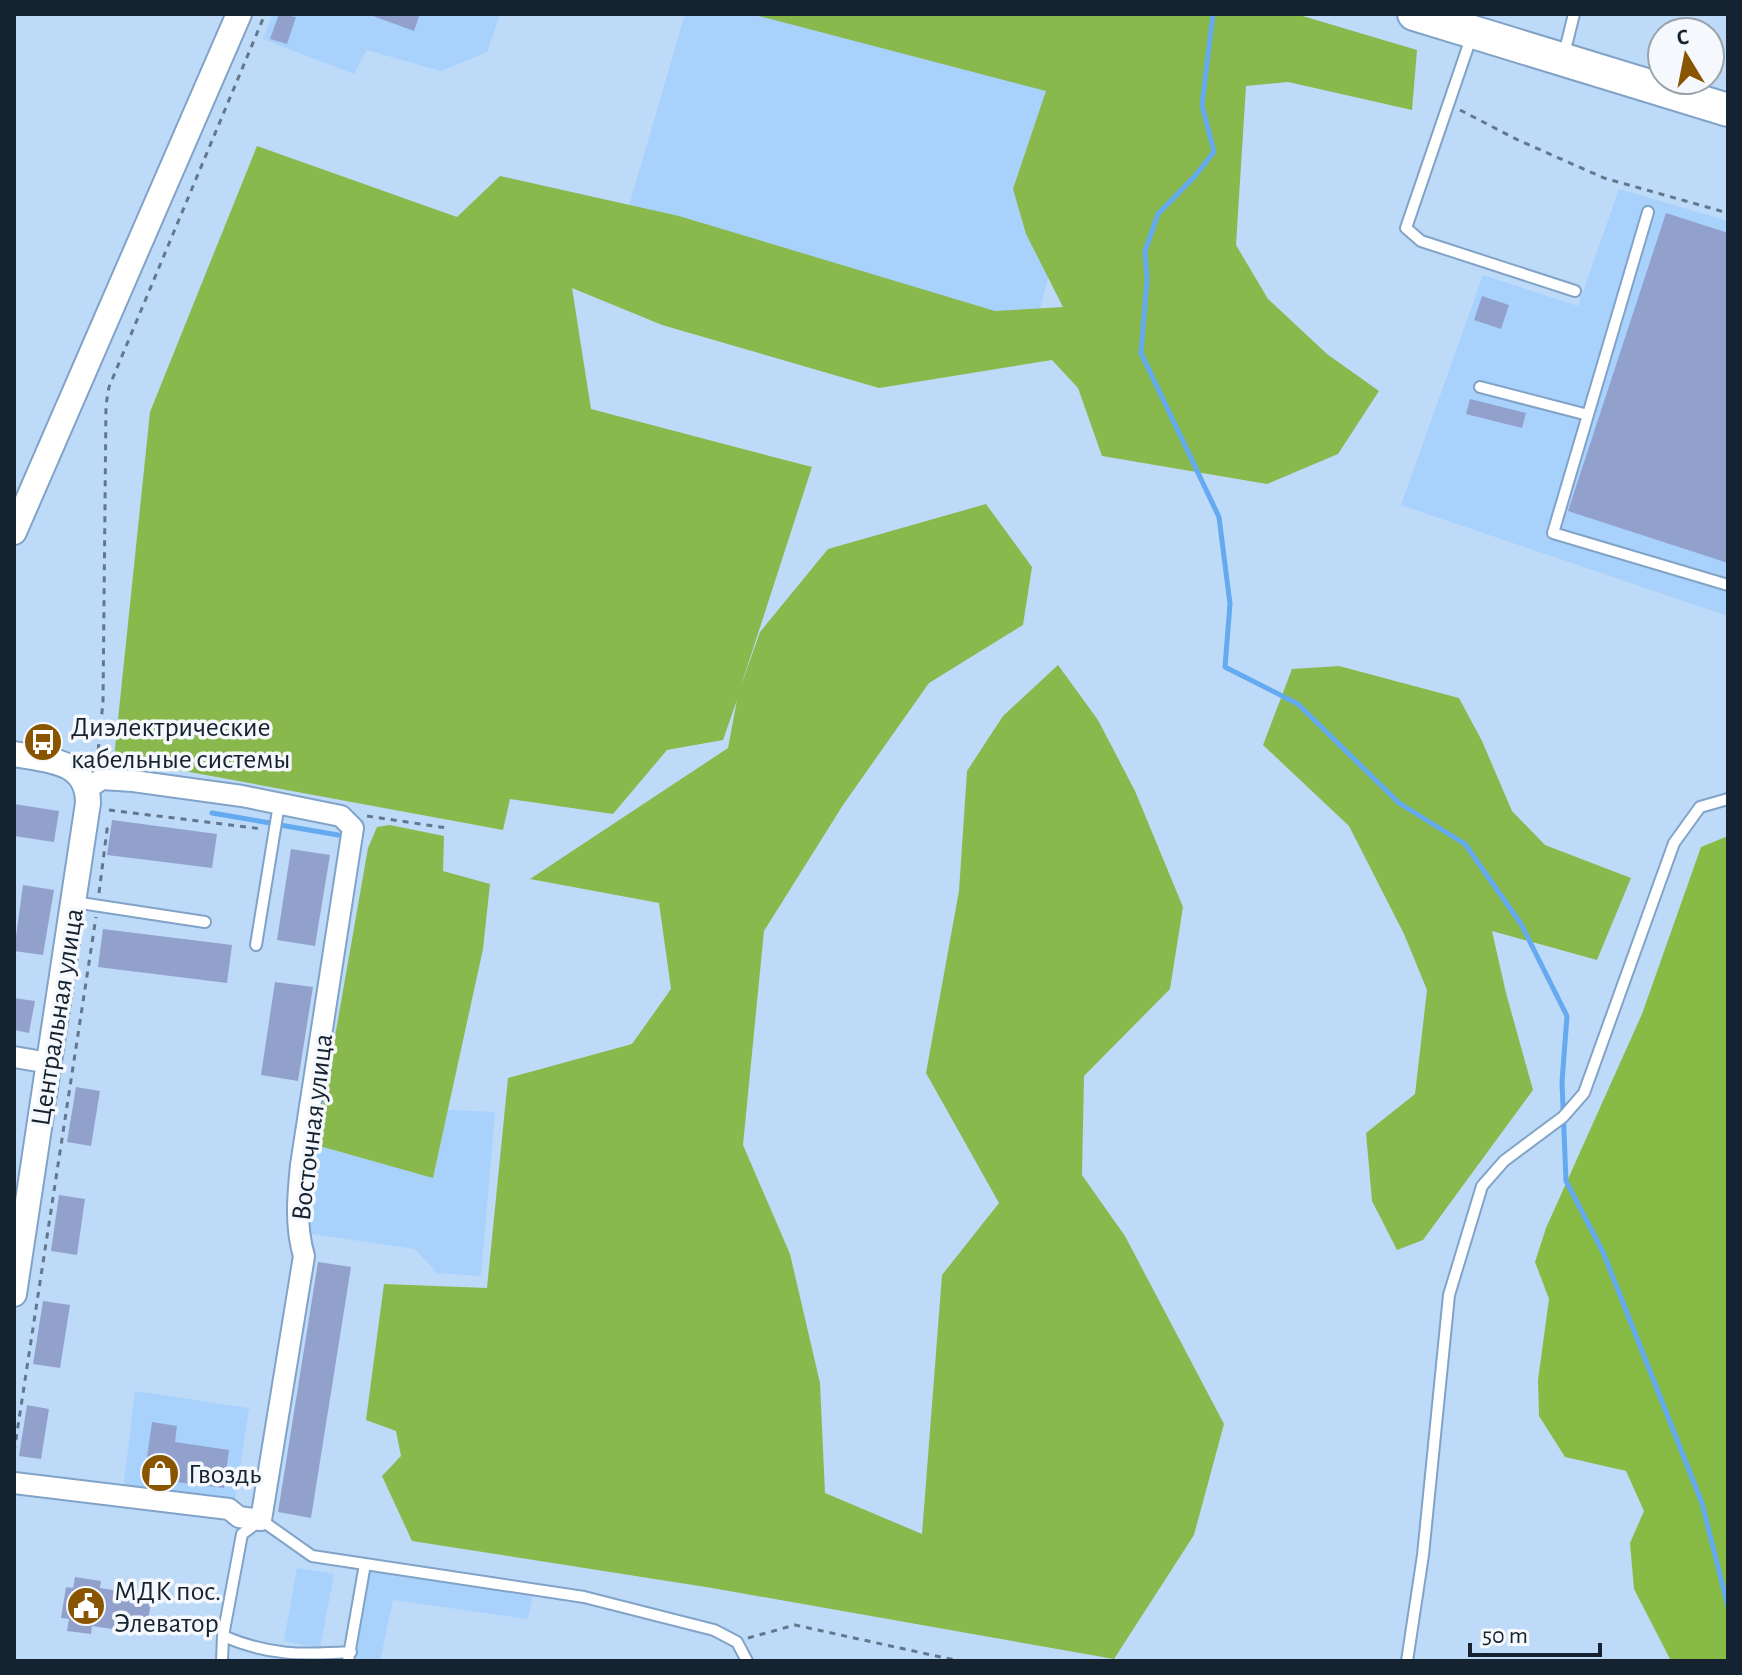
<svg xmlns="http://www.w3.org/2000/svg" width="1742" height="1675" viewBox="0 0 1742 1675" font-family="'Alegreya Sans',sans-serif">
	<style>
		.built { fill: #a8d1fc }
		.green { fill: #89b94d }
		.forest { fill: #88bb46 }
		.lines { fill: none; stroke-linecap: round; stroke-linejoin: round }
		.stream { stroke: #63aaf0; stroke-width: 5 }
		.building { fill: #92a1cc }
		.service-casing { stroke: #81a3c7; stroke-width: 14 }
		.minor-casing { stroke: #81a3c7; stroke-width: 24 }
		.tertiary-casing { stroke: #81a3c7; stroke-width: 28 }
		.primary-casing { stroke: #81a3c7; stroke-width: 36 }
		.path { stroke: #63778c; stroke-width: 3; stroke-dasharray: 6 6; stroke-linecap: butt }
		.service { stroke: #fff; stroke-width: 10 }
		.minor { stroke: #fff; stroke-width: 20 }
		.tertiary { stroke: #fff; stroke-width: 24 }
		.primary { stroke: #fff; stroke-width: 32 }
		.labels { text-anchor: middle; stroke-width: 7; stroke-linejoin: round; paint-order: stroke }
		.poi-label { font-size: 28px; fill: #152330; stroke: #f5f8fc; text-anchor: start }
		.street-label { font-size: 28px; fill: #152330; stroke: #f5f8fc }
	</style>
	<rect width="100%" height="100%" fill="#bedaf9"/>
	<!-- built -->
	<path class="built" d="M273 14H500L487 52 441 71 367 50 354 74 263 39Z
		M685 14H884L1102 80 1032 338 626 216Z
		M1619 189 1728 221V616L1401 505 1483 275 1578 306Z
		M448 1110 495 1112 481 1276 437 1273 415 1249 305 1233 316 1145 433 1178Z
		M135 1391 249 1408 234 1506 123 1491Z
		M297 1568 334 1574 320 1648 284 1641Z
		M370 1570 533 1595 528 1619 393 1600 380 1661H352Z"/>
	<!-- green -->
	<path class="green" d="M751 14H1296L1417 50 1412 110 1288 82 1246 86 1236 245 1268 299 1327 354 1379 391 1338 454 1267 484 1102 456 1078 388 1052 360 879 388 662 325 572 288 591 409 812 467 740 689 760 632 828 549 986 504 1032 567 1023 625 929 683 843 805 764 931 743 1145 790 1254 820 1383 825 1493 922 1534 942 1275 999 1203 926 1073 959 891 967 771 1003 716 1058 665 1098 720 1135 791 1183 907 1170 989 1084 1076 1082 1175 1125 1236 1224 1424 1194 1535 1114 1659 712 1588 412 1541 382 1476 401 1456 396 1431 366 1420 384 1284 487 1288 508 1078 632 1044 671 989 659 903 530 879 728 748 737 700 723 740 667 750 613 814 510 799 503 830 114 758 150 412 257 146 457 217 500 176 679 216 995 311 1063 307 1026 234 1013 189 1046 91Z
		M1339 666 1459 698 1482 741 1512 811 1545 845 1631 878 1597 960 1492 931 1506 993 1533 1090 1423 1240 1397 1250 1372 1201 1366 1133 1415 1094 1427 990 1404 934 1349 826 1263 745 1292 669Z
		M390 825 444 836 443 871 490 884 483 949 433 1178 316 1145 368 848 377 827Z"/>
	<!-- forest -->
	<path class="forest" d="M1728 836V1661H1671L1634 1589 1630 1543 1644 1511 1626 1471 1565 1457 1539 1416 1538 1380 1549 1299 1535 1262 1546 1228 1642 1014 1701 847Z"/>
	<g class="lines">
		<!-- stream -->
		<path class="stream" d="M1213 14 1202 105 1214 152 1194 177 1158 214 1145 251 1147 280 1141 353 1219 517 1230 604 1225 667 1298 704 1399 803 1465 844 1521 924 1567 1016 1562 1082 1566 1181 1603 1252 1702 1503 1728 1607
			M212 813 270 823
			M280 825 338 835"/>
	</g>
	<!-- building -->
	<path class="building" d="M279 14 296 17 287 44 270 39Z
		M373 14H420L414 31 373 16Z
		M1666 213 1728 233V563L1568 511Z
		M1482 296 1509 305 1501 329 1474 320Z
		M1470 399 1526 413 1522 428 1466 414Z
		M14 804 59 811 54 842 14 836Z
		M112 820 217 834 212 868 107 855Z
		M291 849 330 855 315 946 277 940Z
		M23 885 54 890 43 955 14 951Z
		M103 929 232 945 227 983 98 967Z
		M275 982 313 987 298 1081 261 1075Z
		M14 998 35 1001 29 1033 14 1030Z
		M76 1087 100 1091 91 1146 67 1142Z
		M59 1195 85 1199 77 1255 51 1251Z
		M318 1262 351 1267 311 1518 278 1512Z
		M43 1301 70 1305 60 1368 33 1364Z
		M27 1405 49 1409 41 1459 19 1456Z
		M152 1422 177 1426 175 1442 229 1450 224 1488 144 1478Z
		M75 1577 101 1581 100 1588 152 1596 146 1634 92 1626 91 1634 67 1631 69 1619 61 1618 66 1587 73 1588Z"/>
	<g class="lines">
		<defs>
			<path id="service" d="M1472 35 1406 228 1421 241 1575 291
				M1564 54 1574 14
				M1648 212 1553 533 1728 585
				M1480 387 1588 415
				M74 902 205 922
				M256 945 279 804
				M223 1636C270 1656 301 1655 351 1652
				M222 1661 223 1636 242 1534 261 1520 312 1556 584 1597 714 1630 737 1642 747 1661
				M348 1661 365 1564
				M1407 1661 1423 1555 1449 1295 1482 1186 1504 1161 1563 1117 1584 1093 1674 843 1700 807 1728 799"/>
			<path id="minor" d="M14 1057 49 1063
				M14 1483 229 1509 239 1517 261 1520 304 1256C295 1226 298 1196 301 1165L353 828 341 816 242 796 133 781 102 779 88 788"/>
			<path id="tertiary" d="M14 532 239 14
				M14 754C48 760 88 760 88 803L14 1294"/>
			<path id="primary" d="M1414 14 1728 110"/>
		</defs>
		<!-- service casing -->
		<use href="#service" class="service-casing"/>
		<!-- minor casing -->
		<use href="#minor" class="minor-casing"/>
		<!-- tertiary casing -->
		<use href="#tertiary" class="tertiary-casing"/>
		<!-- primary casing -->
		<use href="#primary" class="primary-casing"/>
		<!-- path -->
		<path class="path" d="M1460 110 1518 140 1604 178 1728 213
			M97 762 103 702 106 405 109 387 265 14
			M109 810 263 829
			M367 816 447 828
			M99 893 108 822
			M14 1452 96 917
			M748 1638 795 1625 959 1661"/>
		<!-- service -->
		<use href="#service" class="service"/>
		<!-- minor -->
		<use href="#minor" class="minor"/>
		<!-- tertiary -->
		<use href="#tertiary" class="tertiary"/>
		<!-- primary -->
		<use href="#primary" class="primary"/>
	</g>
	<!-- icons -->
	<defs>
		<symbol id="bus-disc" viewBox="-11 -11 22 22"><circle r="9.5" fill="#895500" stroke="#f5f8fc"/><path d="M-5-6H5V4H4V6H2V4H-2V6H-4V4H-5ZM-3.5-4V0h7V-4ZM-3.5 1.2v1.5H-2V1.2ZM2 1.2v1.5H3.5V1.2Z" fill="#fff"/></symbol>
		<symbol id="shop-disc" viewBox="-11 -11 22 22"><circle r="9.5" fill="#895500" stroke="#f5f8fc"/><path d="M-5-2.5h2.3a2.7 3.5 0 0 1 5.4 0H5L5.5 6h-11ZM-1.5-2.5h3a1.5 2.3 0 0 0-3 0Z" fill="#fff"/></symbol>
		<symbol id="civic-disc" viewBox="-11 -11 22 22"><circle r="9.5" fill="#895500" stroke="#f5f8fc"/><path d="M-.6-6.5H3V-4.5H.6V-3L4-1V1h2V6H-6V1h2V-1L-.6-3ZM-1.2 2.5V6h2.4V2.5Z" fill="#fff"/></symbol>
	</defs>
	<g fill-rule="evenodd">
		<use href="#bus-disc" x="21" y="720" width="44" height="44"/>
		<use href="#shop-disc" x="138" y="1451" width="44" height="44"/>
		<use href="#civic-disc" x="64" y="1584" width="44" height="44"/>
	</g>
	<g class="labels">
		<!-- poi labels -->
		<g class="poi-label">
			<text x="71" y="736">Диэлектрические<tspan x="71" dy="32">кабельные системы</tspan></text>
			<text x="188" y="1483">Гвоздь</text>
			<text x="114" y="1600">МДК пос.<tspan x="114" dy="32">Элеватор</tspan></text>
		</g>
		<!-- street labels -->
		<g class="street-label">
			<text transform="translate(56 1017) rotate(-81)" y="10">Центральная улица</text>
			<text transform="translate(311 1127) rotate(-83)" y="10">Восточная улица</text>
		</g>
	</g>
	<!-- border -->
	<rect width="1742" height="1675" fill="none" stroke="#152330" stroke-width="32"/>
	<!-- north arrow -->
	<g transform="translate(1686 56) rotate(350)"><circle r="38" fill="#f5f8fc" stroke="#9ba3aa" stroke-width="2"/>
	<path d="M0-6L14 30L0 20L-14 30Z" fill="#895500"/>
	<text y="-12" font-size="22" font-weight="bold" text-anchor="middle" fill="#152330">С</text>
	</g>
	<!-- scale -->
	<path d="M1470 1643v12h130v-12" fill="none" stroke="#152330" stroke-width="4"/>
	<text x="1482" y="1643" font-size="24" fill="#152330" stroke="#f5f8fc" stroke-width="6" paint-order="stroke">50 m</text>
</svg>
